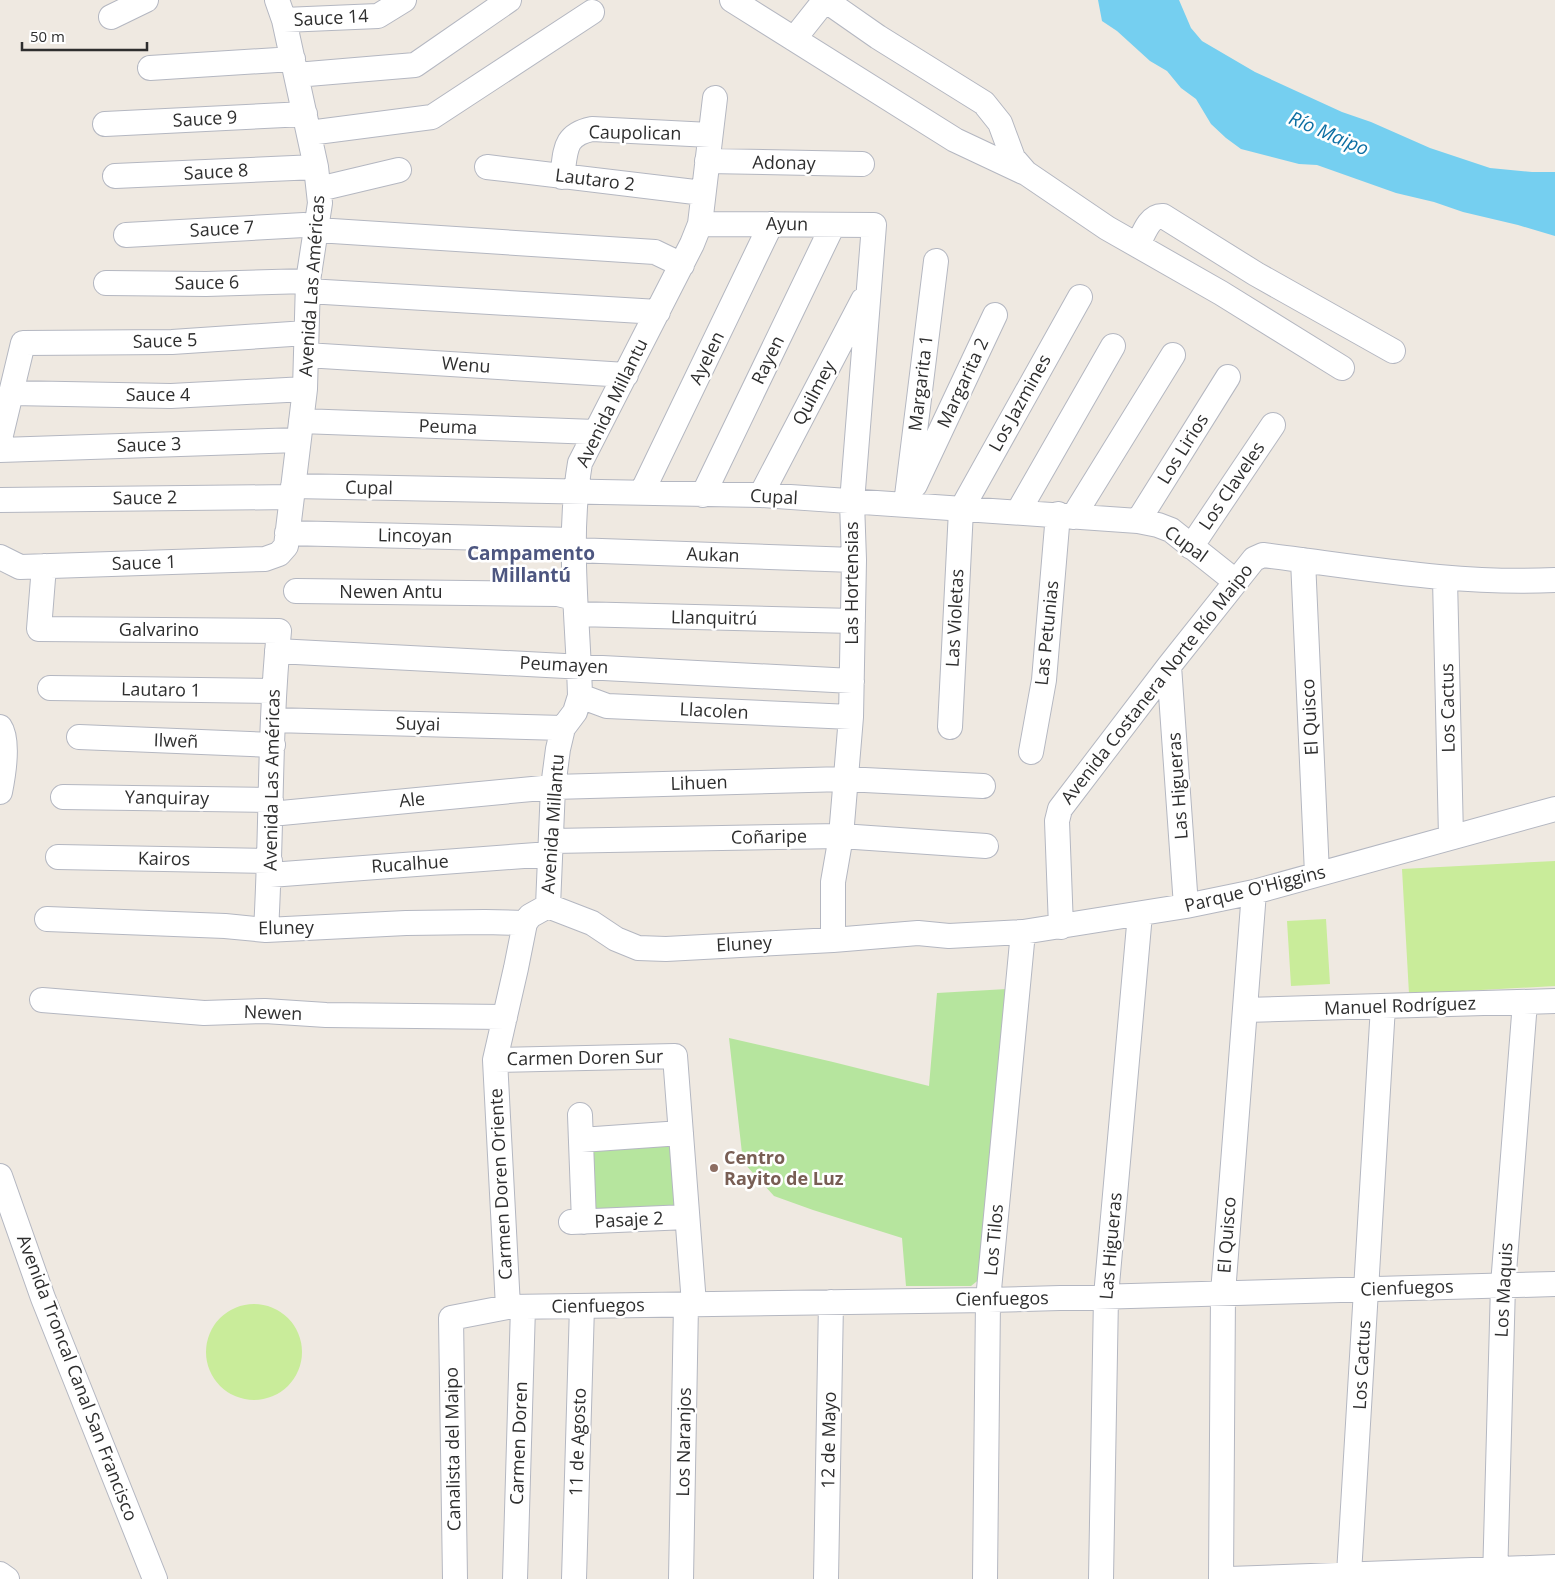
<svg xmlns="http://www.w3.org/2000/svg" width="1555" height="1579" viewBox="0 0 1555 1579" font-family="'Open Sans',sans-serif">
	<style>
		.green { fill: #b6e59e }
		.pitch { fill: #c9ec9a }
		.water { fill: #75cff0 }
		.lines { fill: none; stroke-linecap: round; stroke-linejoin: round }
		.minor-casing { stroke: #b4b7c1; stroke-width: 26 }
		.minor { stroke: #fff; stroke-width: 24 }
		.education-dot { fill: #8d6e63; stroke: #fff; stroke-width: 2 }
		.labels { text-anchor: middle; stroke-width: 5; stroke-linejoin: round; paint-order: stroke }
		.street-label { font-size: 18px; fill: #2e2e2e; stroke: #fff }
		.education-label { font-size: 18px; font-weight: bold; fill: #785e54; stroke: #fff; text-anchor: start }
		.water-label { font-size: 19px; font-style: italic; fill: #0d6fa3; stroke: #fff }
		.neighbourhood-label { font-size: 19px; font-weight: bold; fill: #4d5680; stroke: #fff }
	</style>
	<rect width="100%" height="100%" fill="#efe9e1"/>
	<!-- green -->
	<path class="green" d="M1007 989 981 1278 971 1286H906L902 1238 813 1210 774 1196 743 1162 729 1038 833 1062 929 1086 937 993Z
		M670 1142 677 1209 593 1213 589 1147Z"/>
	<!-- pitch -->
	<path class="pitch" d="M1555 861V986L1409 994 1402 869Z
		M1326 919 1330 984 1291 986 1287 921Z
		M206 1352a48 48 0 1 1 96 0a48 48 0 1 1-96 0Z"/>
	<!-- water -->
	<path class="water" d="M1098 0H1179L1191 28 1202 41 1255 72 1342 112 1371 122 1430 148 1490 168 1532 172H1555V236L1518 225 1463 212 1434 202 1396 193 1317 165 1299 164 1241 149 1226 138 1211 124 1196 99 1181 88 1167 71 1150 61 1117 31 1102 21Z"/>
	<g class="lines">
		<defs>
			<path id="minor" d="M732 0 955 140 1023 172
				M825 0 878 37 984 103 1000 123 1013 158 1026 173 1107 228 1221 293 1342 368
				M111 17 146 0
				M284 20 378 16 404 0
				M794 39 825 0
				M150 68 293 59
				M296 75 415 65 509 0
				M105 124 305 114
				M309 133 432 117 592 12
				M707 161 862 164
				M487 167 703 193
				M115 176 316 167
				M562 177C566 151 563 135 592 129L710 135
				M319 189 399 170
				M700 224 874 225 852 502 854 560 851 717 841 836 833 882V940
				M126 235 304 225 317 230 655 252 682 265
				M1138 245C1143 235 1149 215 1163 216L1256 274 1393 351
				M106 283 206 284 308 281
				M308 291 658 312
				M306 355 626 375
				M12 393 171 396 305 389
				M301 421 595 432
				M0 439 23 343 172 342 306 333
				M0 450 298 440
				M915 485 995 315
				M293 486 761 495 1138 521 1158 525 1171 530 1235 581
				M642 492 771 224
				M703 495 833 225
				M761 495 863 300
				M0 500 291 497
				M906 504 936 261
				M1018 512 1113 346
				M1073 517 1173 355
				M1138 521 1228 377
				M287 533 573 540
				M1191 547 1273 425
				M573 550 854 560
				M0 557 20 567 265 559 279 554 286 546 305 389 308 281 320 203 316 167 284 20 277 0
				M1303 560 1317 874
				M44 566 39 629 279 631C269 730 272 830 266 930
				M1445 579 1451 837
				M296 591 558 594 574 598
				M576 614 853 621
				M277 651 852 681
				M1169 666 1186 906
				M50 688 273 691
				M580 696 607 706 851 717
				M273 720 563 728
				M0 727C9 740 3 777 0 792
				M950 727 961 510 1080 297
				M79 737 273 745
				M1031 752 1044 680 1058 514
				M63 797 271 800
				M271 814 553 787 845 779 983 786
				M552 841 841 836 986 846
				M58 857 270 861
				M270 875 550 854
				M548 906 592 923 616 939 638 948 666 949 833 940 918 933 949 936 1023 932 1186 906 1254 892 1555 809
				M47 919 225 926 266 930 406 923 485 922 525 923
				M1061 927 1057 821 1060 809 1169 666 1254 559 1263 555C1360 567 1457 585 1555 580
				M42 1000 204 1013 265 1011 326 1015 505 1017
				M1245 1010 1555 1001
				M495 1060 675 1056 694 1304
				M580 1115 584 1222
				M581 1140 681 1133
				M0 1176 43 1298 155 1579
				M571 1222 687 1217
				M508 1307 495 1060 516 968 525 923 530 916 548 906 553 787 558 749 563 728 575 712 580 696C578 618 567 540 580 463L692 244 700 224 715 98
				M0 1574 7 1579
				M1349 1574 1383 1006
				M455 1579 451 1318 508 1307 988 1300 1555 1284
				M515 1579 523 1307
				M574 1579 582 1306
				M681 1579 686 1304
				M826 1579 831 1302
				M985 1579 988 1300 1023 932
				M1101 1579 1106 1296 1140 914
				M1221 1579 1223 1293 1254 892
				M1229 1579 1555 1567
				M1495 1579 1503 1285 1525 1002"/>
		</defs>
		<!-- minor casing -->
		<use href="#minor" class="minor-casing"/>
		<!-- minor -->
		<use href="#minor" class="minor"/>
	</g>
	<!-- markers -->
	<circle class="education-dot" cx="714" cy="1168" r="5"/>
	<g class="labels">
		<!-- street labels -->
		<g class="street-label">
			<text transform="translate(331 18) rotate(-3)" y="6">Sauce 14</text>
			<text transform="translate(205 119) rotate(-3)" y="6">Sauce 9</text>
			<text transform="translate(635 133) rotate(1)" y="6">Caupolican</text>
			<text transform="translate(784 163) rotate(1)" y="6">Adonay</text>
			<text transform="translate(216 172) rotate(-3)" y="6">Sauce 8</text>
			<text transform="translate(595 180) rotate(7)" y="6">Lautaro 2</text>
			<text transform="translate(787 224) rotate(1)" y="6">Ayun</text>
			<text transform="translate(222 229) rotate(-3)" y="6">Sauce 7</text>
			<text transform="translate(207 283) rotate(-1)" y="6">Sauce 6</text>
			<text transform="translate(312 286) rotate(-86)" y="6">Avenida Las Américas</text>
			<text transform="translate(165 341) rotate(-2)" y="6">Sauce 5</text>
			<text transform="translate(707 358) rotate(-64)" y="6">Ayelen</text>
			<text transform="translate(768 360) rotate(-64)" y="6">Rayen</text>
			<text transform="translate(466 365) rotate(4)" y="6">Wenu</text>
			<text transform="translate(921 383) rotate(-83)" y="6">Margarita 1</text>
			<text transform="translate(963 383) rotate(-65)" y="6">Margarita 2</text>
			<text transform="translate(814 393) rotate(-62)" y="6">Quilmey</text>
			<text x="158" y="401">Sauce 4</text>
			<text transform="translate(612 403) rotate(-64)" y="6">Avenida Millantu</text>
			<text transform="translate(1020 403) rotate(-61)" y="6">Los Jazmines</text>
			<text transform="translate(448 427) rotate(2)" y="6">Peuma</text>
			<text transform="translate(149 445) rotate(-2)" y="6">Sauce 3</text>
			<text transform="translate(1183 449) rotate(-58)" y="6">Los Lirios</text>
			<text transform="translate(1232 486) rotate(-56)" y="6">Los Claveles</text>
			<text transform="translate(369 488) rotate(1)" y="6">Cupal</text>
			<text transform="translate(774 497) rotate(3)" y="6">Cupal</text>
			<text transform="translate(145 498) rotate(-1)" y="6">Sauce 2</text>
			<text transform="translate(415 536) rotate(1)" y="6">Lincoyan</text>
			<text transform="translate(1186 544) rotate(36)" y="6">Cupal</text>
			<text transform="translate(713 555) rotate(2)" y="6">Aukan</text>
			<text transform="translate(144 563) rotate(-2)" y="6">Sauce 1</text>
			<text transform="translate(852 583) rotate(-90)" y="6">Las Hortensias</text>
			<text x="391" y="598">Newen Antu</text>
			<text transform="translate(714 618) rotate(1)" y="6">Llanquitrú</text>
			<text transform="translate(955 618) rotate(-87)" y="6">Las Violetas</text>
			<text x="159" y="636">Galvarino</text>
			<text transform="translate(1047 633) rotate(-84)" y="6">Las Petunias</text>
			<text transform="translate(564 665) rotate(3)" y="6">Peumayen</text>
			<text transform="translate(1157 684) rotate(-52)" y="6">Avenida Costanera Norte Río Maipo</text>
			<text transform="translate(161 690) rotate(1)" y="6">Lautaro 1</text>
			<text transform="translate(1448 708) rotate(-91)" y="6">Los Cactus</text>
			<text transform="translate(714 711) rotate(3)" y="6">Llacolen</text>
			<text transform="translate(1310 717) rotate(-93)" y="6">El Quisco</text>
			<text transform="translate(418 724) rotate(2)" y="6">Suyai</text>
			<text transform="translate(176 741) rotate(2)" y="6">Ilweñ</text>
			<text transform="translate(272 780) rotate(-89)" y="6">Avenida Las Américas</text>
			<text transform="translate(699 783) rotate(-2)" y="6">Lihuen</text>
			<text transform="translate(1178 786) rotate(-94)" y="6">Las Higueras</text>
			<text transform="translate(167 798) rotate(1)" y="6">Yanquiray</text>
			<text transform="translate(412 800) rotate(-6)" y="6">Ale</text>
			<text transform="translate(553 824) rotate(-86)" y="6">Avenida Millantu</text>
			<text transform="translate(769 837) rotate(-1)" y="6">Coñaripe</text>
			<text transform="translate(164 859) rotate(1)" y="6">Kairos</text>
			<text transform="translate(410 864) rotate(-4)" y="6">Rucalhue</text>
			<text transform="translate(1255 889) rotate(-14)" y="6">Parque O'Higgins</text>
			<text transform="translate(286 928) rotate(-1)" y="6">Eluney</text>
			<text transform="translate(744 944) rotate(-3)" y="6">Eluney</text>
			<text transform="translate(1400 1006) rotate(-2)" y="6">Manuel Rodríguez</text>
			<text transform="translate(273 1013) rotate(2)" y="6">Newen</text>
			<text transform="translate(585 1058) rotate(-1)" y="6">Carmen Doren Sur</text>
			<text transform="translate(501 1184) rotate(-93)" y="6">Carmen Doren Oriente</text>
			<text transform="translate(629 1220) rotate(-3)" y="6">Pasaje 2</text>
			<text transform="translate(1227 1235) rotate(-86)" y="6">El Quisco</text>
			<text transform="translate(994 1240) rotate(-85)" y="6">Los Tilos</text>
			<text transform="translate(1111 1246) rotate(-85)" y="6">Las Higueras</text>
			<text transform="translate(1407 1288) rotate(-2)" y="6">Cienfuegos</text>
			<text transform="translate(1504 1290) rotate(-87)" y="6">Los Maquis</text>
			<text transform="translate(1002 1299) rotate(-1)" y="6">Cienfuegos</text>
			<text transform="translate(598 1306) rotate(-1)" y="6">Cienfuegos</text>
			<text transform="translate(1362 1365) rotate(-87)" y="6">Los Cactus</text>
			<text transform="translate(77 1378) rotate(69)" y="6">Avenida Troncal Canal San Francisco</text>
			<text transform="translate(829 1440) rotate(-89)" y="6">12 de Mayo</text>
			<text transform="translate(578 1442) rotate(-88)" y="6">11 de Agosto</text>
			<text transform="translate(684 1442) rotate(-89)" y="6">Los Naranjos</text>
			<text transform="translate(519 1443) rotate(-88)" y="6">Carmen Doren</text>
			<text transform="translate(453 1449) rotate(-91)" y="6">Canalista del Maipo</text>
		</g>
		<!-- education labels -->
		<g class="education-label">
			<text x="724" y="1164">Centro<tspan x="724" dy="21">Rayito de Luz</tspan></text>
		</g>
		<!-- water labels -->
		<g class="water-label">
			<text transform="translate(1329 133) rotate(23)" y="7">Río Maipo</text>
		</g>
		<!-- neighbourhood labels -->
		<g class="neighbourhood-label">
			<text x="531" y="560">Campamento<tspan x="531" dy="22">Millantú</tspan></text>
		</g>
	</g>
	<!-- scale -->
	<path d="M22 42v8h125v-8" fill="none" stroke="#2e2e2e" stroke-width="2.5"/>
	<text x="30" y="42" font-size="15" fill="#2e2e2e" stroke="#ffffff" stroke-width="4" paint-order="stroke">50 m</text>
</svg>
